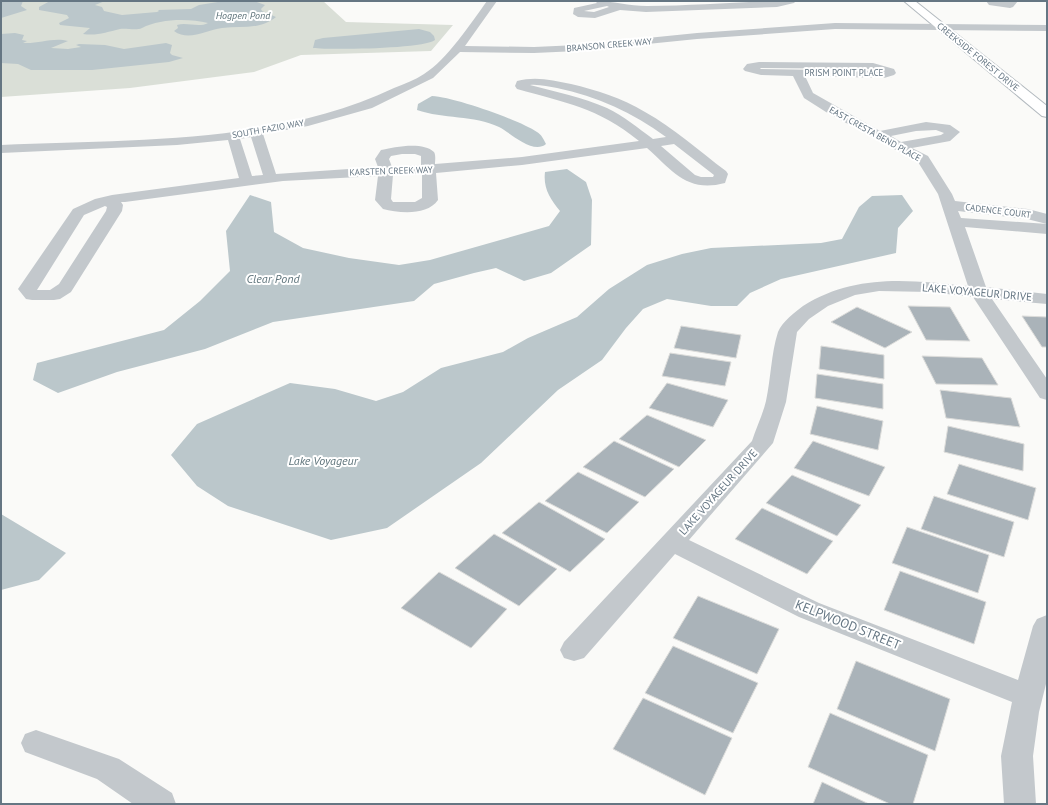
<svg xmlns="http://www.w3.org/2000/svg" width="1048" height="805" viewBox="0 0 1048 805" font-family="'PT Sans',sans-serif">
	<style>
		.green { fill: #dadfd7 }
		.water { fill: #bbc7cb }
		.building { fill: #aab3b9; stroke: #dcdcda }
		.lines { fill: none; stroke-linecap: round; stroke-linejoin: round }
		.secondary-casing { stroke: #b3babf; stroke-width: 2 }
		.street { fill: #c3c8cc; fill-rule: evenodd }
		.secondary { fill: #fff; fill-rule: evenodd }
		.labels { text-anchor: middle; stroke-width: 4; stroke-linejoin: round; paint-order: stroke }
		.far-street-label { font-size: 9px; fill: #657683; stroke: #fff }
		.far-water-label { font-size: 10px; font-style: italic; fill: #60757c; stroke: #fff }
		.street-label { font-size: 11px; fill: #657683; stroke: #fff }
		.water-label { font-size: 12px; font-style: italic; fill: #60757c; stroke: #fff }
		.near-street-label { font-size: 13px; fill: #657683; stroke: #fff }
	</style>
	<rect width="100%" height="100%" fill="#fafaf8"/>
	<!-- green -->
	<path class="green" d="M1 1H323L346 22 453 25 431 51 301 55 254 72 130 88 1 97Z"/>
	<!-- water -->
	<path class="water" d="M1 1H23L21 6 27 10 1 18Z
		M50 1H105L95 5 102 7 104 11 122 15 157 12 159 11 158 10 191 9 199 5 224 1H254L265 5 261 9 262 11 276 17C260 30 241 26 222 28 206 30 189 42 174 31L178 28 177 25C187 22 199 28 208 23 188 18 159 19 142 28 136 31 127 28 120 29 107 32 97 36 83 34L90 28 60 25 59 23 69 18 67 15 39 10V7Z
		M419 29 430 32 434 36 435 40C423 49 331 50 313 48L315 40 323 38Z
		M15 33 24 35 22 40 27 41 23 43C39 44 53 37 68 41L51 48 68 49 81 47 76 45 79 44 105 45 124 49 166 43 172 45 170 53 172 55 183 58 169 62 92 70H31L18 64 1 63V34Z
		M432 96C454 97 519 120 537 132 541 134 544 140 546 144 533 155 511 133 499 127 474 115 443 119 417 110L418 104Z
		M567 169 586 182 592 200 591 245 551 273 524 281 496 268 474 273 434 284 414 301 273 322 205 349 117 372 58 393 33 380 37 363 164 330 200 301 230 271 226 231 250 195 271 202 274 232 303 248 349 258 399 265 430 260 549 226 560 211C550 199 543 188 545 172Z
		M902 195 913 211 898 228 896 253 781 279 750 293 737 306H711L667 299 643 309 626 328 602 360 558 390 481 463 387 528 331 540 228 506 197 486 171 455 197 424 290 383 335 389 376 401 403 392 441 368 503 352 528 338 577 317 609 289 647 265 682 254 711 248 821 243 842 239 859 207 872 196Z
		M1 514 66 553 39 580 1 590Z"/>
	<!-- building -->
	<path class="building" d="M908 306 950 307 970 341 926 340Z
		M857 307 912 332 885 348 831 322Z
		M1022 316 1047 317V347H1042Z
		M681 326 741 335 736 358 674 348Z
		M821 346 884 355V379L819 369Z
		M670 353 731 362 725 386 662 376Z
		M922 356 982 358 998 385 936 384Z
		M817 374 883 384V409L815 398Z
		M667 383 728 400 713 427 649 408Z
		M940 390 1011 398 1020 427 946 418Z
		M817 406 883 421 878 450 810 434Z
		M647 415 706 440 679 467 619 439Z
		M948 426 1024 444 1023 471 944 452Z
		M614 441 674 469 645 497 583 467Z
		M813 441 885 467 869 496 794 468Z
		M959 464 1036 488 1028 520 947 494Z
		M578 472 639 502 607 533 545 501Z
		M792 475 861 505 837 536 766 503Z
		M934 496 1014 522 1004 557 921 529Z
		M539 502 605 539 570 572 502 533Z
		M762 508 833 541 807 574 735 539Z
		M907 527 989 555 978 593 892 563Z
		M494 534 557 569 519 606 455 568Z
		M900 571 986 602 974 644 884 610Z
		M439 572 507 609 471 648 401 608Z
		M698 596 779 629 757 674 673 638Z
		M673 646 758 683 733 733 645 693Z
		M856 661 950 699 935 751 837 709Z
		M643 698 732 738 705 795 613 749Z
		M830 713 928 755 913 804H890L808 767Z
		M822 782 869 804H813Z"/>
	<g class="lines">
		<defs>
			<path id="secondary" d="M904 1H915L1047 106V117L1042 116Z"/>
		</defs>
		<!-- secondary casing -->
		<use href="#secondary" class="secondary-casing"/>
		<!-- street -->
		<path class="street" d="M487 1H497L465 46 534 47 578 45 697 33 835 23 1047 25V31L835 29 697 39 578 51 534 53 460 52 433 78 372 108 308 126 263 134 276 174 378 167 375 159 381 150C394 147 423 141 434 152 436 155 435 161 435 164L522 157 639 141C597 107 566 103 517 89L515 86 517 81C535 76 553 80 571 84 596 90 622 98 645 112 674 128 699 151 726 171L728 174 725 183C687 193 673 171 647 148L522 165 436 173 438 200C427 216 399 213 383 209L375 200 378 176 283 181 125 202H121L123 205 122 211 71 292 60 299 54 300H32L26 299 18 289 73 209 95 199 112 195 239 178 228 140 177 145 1 153V145C132 139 273 145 394 88 404 84 415 80 424 74 447 60 471 23 487 1ZM530 85C539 84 549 87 557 88 597 96 633 113 666 137L653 139C638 128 624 116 607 108 582 97 556 92 530 85ZM251 137 263 175 252 176 240 139ZM674 144 714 175 713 177H701L695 175 661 146ZM402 154H415L421 156V165L392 167 389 159 391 156ZM415 174H422V198L415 202H393L391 199 393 175ZM105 206 107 207 106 211 59 284 50 290H37L84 215Z
			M595 1C613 1 629 6 647 6 696 6 746 1 796 1L794 3 777 7 646 12 620 10 595 18 578 17 573 14 574 8 597 3ZM607 6 609 7 594 12 584 11Z
			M986 1H1018L1013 7 1010 8 989 5Z
			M759 62 873 63 894 69 896 73 894 75 884 78 805 76 813 93 880 131 926 122 950 125 960 132 950 141 912 148 928 156 952 194 955 201 1028 209 1047 214V224L1027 219 958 211 961 218 1047 224V234L965 227 986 287 1047 294V304L992 299 1047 379V400L1040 398 973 297 930 292 879 291 855 295 828 306 809 319 797 332 786 402 773 443 689 540 819 603 1018 680 1033 626 1037 619 1047 615V680L1039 712 1033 756 1036 804H1004L1001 756 1012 702 799 617 675 554 584 658 574 661 564 658 560 650 564 642 752 441C756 428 763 414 766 401 771 378 771 354 778 332 782 322 795 312 803 306 855 273 910 280 968 286L938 194 918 162 826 112 804 98 793 76 761 75 745 71 743 69 747 64ZM760 68 872 69 879 71 761 69ZM936 130 944 133 941 135 901 142 891 136 916 131Z
			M36 730 119 759 172 793 176 804H133L97 779 25 752 21 743 25 734Z"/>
		<!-- secondary -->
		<use href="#secondary" class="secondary"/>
	</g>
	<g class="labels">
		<!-- far-street labels -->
		<g class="far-street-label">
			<text transform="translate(609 45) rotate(-5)" y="3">BRANSON CREEK WAY</text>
			<text transform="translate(978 57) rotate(39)" y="3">CREEKSIDE FOREST DRIVE</text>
			<text x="844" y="76">PRISM POINT PLACE</text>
			<text transform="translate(268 129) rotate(-10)" y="3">SOUTH FAZIO WAY</text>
			<text transform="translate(875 134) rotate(29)" y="3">EAST CRESTA BEND PLACE</text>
			<text transform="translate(391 171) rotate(-2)" y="3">KARSTEN CREEK WAY</text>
			<text transform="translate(998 211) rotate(7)" y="3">CADENCE COURT</text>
		</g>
		<!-- far-water labels -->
		<g class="far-water-label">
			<text x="243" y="19">Hogpen Pond</text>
		</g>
		<!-- street labels -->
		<g class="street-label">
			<text transform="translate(977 292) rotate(5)" y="4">LAKE VOYAGEUR DRIVE</text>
			<text transform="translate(718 492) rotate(-48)" y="4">LAKE VOYAGEUR DRIVE</text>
		</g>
		<!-- water labels -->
		<g class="water-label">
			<text x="273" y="283">Clear Pond</text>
			<text x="323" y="465">Lake Voyageur</text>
		</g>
		<!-- near-street labels -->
		<g class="near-street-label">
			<text transform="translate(848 624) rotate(22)" y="5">KELPWOOD STREET</text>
		</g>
	</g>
	<!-- border -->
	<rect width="1048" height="805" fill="none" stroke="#657683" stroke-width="4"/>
</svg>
